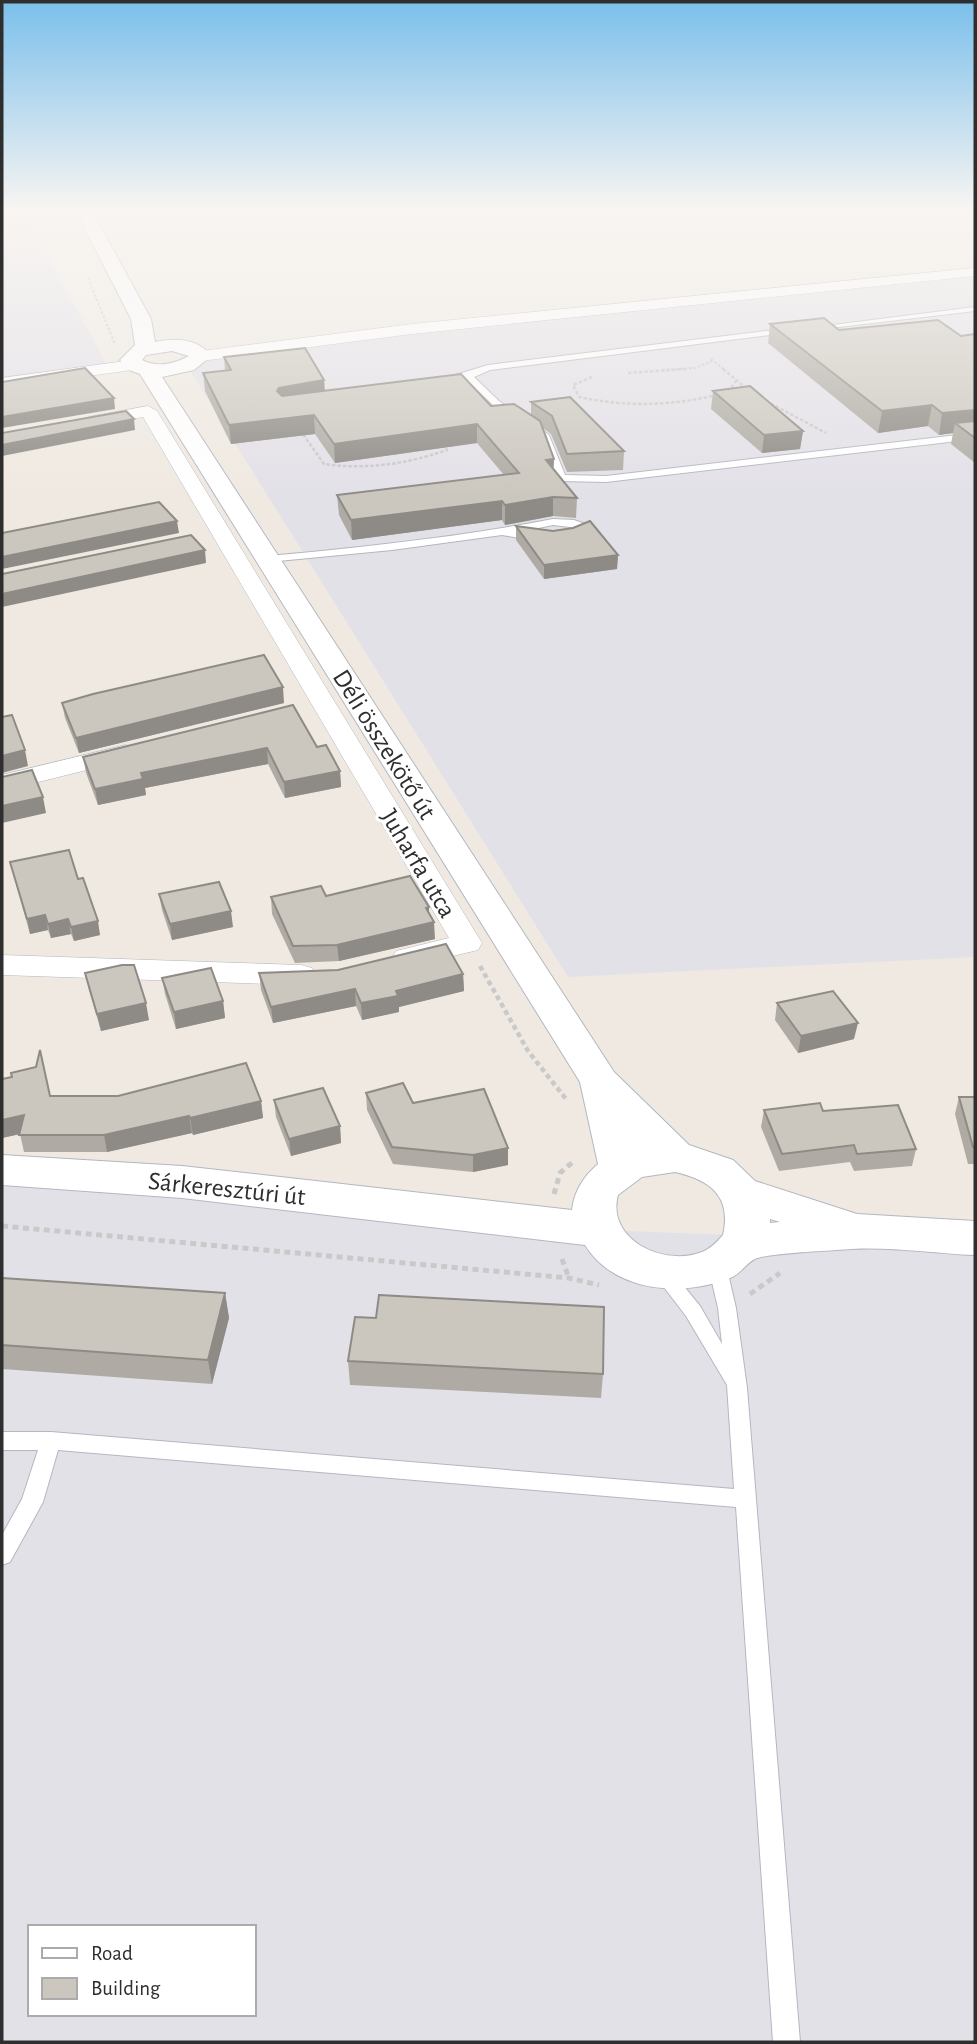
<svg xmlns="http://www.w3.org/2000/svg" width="977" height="2044" viewBox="0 0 977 2044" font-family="'Alegreya Sans',sans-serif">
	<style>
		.industrial { fill: #e3e1e8; fill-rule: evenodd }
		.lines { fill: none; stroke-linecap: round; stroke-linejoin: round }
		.lane-casing { stroke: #b4b7c1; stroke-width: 2 }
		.street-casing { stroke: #b4b7c1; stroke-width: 1 }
		.secondary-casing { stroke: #b4b7c1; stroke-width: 2 }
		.path-far3 { stroke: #c9c9c9; stroke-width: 2; stroke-dasharray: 2.5 2; stroke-linecap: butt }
		.path-far2 { stroke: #c9c9c9; stroke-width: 2.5; stroke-dasharray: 3.5 2; stroke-linecap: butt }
		.path-far1 { stroke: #c9c9c9; stroke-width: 4.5; stroke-dasharray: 5 3.5; stroke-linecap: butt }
		.path { stroke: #c9c9c9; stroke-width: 5; stroke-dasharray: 6 4.5; stroke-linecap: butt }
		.lane { fill: #fff; fill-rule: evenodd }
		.street { fill: #fff; fill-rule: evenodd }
		.secondary { fill: #fff; fill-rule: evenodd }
		.wall { fill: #afaba4 }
		.shaded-wall { fill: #8e8b86 }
		.building { fill: #cbc7bf; stroke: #8e8b86; stroke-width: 2 }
		.labels { text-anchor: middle; stroke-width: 6; stroke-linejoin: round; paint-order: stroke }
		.street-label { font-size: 26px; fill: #2e2e2e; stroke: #fff }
	</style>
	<rect width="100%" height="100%" fill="#efe9e1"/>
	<!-- industrial -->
	<path class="industrial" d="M2 211H24L106 364 2 381Z
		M975 274V957L568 977 180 355Z
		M174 1175 599 1230 975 1244V2042H2V1187ZM30 1927H254V2014H30Z"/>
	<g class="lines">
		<defs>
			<path id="lane" d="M975 307V311L813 330 809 328Z
				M791 328 794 332 490 370 474 377 499 401 549 435 565 475 606 476 975 433V439L606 482 561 481 556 478 542 438 493 405 466 379 443 383 439 380 488 365Z
				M553 519 574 520 588 525 587 534 577 540H569V536L577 532 578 528 553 525 519 532 541 536V540L537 541 502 535 392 550 268 562 263 559 268 556C364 547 459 537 553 519Z
				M717 1258 724 1260 726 1265 736 1308 747 1388 800 2042H773L736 1507 58 1450 43 1502 10 1562 2 1565V1535L22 1499 38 1450H2V1432H51L734 1489 727 1385 686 1316 653 1273 655 1268 662 1266 669 1268 700 1306 722 1344 718 1308 708 1265 710 1260Z"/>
			<path id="street" d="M975 268V276L412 334 201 361 193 356 201 351 412 324Z
				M133 360 139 361 141 365 139 369 2 388V378Z
				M148 406 157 411 482 943 478 950 407 967 396 965 392 958 396 951 449 938 143 417 89 427 80 422 89 417Z
				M126 745 135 748 139 753 135 758 2 791V775Z
				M2 955 301 965 312 968 316 975 312 982 301 985 2 975Z"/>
			<path id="secondary" d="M76 211H92L151 319 155 342C176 338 198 338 211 356L194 370 162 377 614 1072 689 1145 733 1160 755 1181 857 1214 975 1221V1255C929 1253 882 1245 836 1250 822 1251 764 1254 755 1259 746 1263 741 1274 730 1278 683 1297 615 1293 585 1245L182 1198 2 1185V1155L182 1166 572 1210C574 1191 584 1176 598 1164L580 1082 140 374 129 370 120 360 135 345 131 319ZM172 351 189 356C174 364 157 368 142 360L146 355ZM675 1172C710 1180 732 1196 723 1235 717 1242 710 1249 702 1252 664 1267 606 1240 618 1195L642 1177ZM770 1219 780 1222 770 1223Z"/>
		</defs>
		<!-- lane casing -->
		<use href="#lane" class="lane-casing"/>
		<!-- street casing -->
		<use href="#street" class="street-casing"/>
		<!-- secondary casing -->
		<use href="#secondary" class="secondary-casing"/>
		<!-- path-far3 -->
		<path class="path-far3" d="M88 278 115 344
			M711 359 725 370
			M662 370 695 368 712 361"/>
		<!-- path-far2 -->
		<path class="path-far2" d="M723 369 747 389
			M628 373 685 369
			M592 377 573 385 579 397C626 407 670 406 717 395
			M728 392 736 381
			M766 401 826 433
			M300 430 324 464C366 470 407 464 447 450L444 445"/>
		<!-- path-far1 -->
		<path class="path-far1" d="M480 966 528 1051 566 1099"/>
		<!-- path -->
		<path class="path" d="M554 1194 560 1173 574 1161
			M2 1226 569 1278 599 1285
			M562 1259 569 1278
			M750 1294 780 1273"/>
		<!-- lane -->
		<use href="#lane" class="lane"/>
		<!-- street -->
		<use href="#street" class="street"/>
		<!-- secondary -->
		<use href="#secondary" class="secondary"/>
	</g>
	<!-- wall -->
	<path class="wall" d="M770 324 839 330 961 336 975 334V463L951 444 953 433 939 435 928 426 878 433 768 343Z
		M224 357 324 380 325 391 491 406 531 415V402L624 451 623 470 567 472 551 434 543 428 554 459 553 469 577 498 576 518 553 516 505 525 502 520 352 540 339 515 337 495 504 475 477 443 335 463 315 434 231 444 205 391 203 373 225 371Z
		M713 391 803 431 800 449 762 453 711 409Z
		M516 526 618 555 617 569 544 579 516 540Z
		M62 703H284L79 753 65 718Z
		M317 747 340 771 341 787 285 798 268 764 145 788 146 795 98 805 86 773 83 757Z
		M10 862 78 879 100 935 74 941 71 934 51 938 48 930 30 934Z
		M159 894 233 927 172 940 162 910Z
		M326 896 435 939 339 961 295 963 272 914 271 897Z
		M85 973 149 1020 101 1031 89 990Z
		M259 973 463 974 464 991 399 1007V1012L362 1020 356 1006 273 1023 261 990Z
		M162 978 223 1001 225 1018 176 1029 165 994Z
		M777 1003 854 1039 798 1053 775 1020Z
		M40 1050 50 1096 261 1101 263 1118 193 1135 192 1133 107 1152H24L20 1134 2 1138V1079L12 1077 36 1067Z
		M366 1093 413 1103 508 1165 473 1172 393 1164 367 1110Z
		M959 1097H975V1164H968L955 1114Z
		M274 1100 340 1126 341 1143 291 1156 276 1117Z
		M764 1110 823 1111 916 1149 912 1166 854 1171 850 1162 779 1171 761 1127Z
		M2 1278 225 1293 229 1318 212 1384 2 1369Z
		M376 1318 603 1374 601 1398 350 1385 348 1361Z"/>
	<!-- shaded-wall -->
	<path class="shaded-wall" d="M324 380 325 398 281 406 277 391 279 388Z
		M114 398 115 409 2 428V417Z
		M932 405 928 426 878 433 882 411Z
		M975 410V431L955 423 953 433 939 435 942 413Z
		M314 415 315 434 231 444 229 425Z
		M134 419 135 430 2 456V445Z
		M477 424V443L335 463 334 444Z
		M803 431 800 449 762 453 764 435Z
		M554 459 553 478 546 460Z
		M553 497V516L505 525V505Z
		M502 501V520L352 540 351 520Z
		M177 521 179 533 2 569V557Z
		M205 550 206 563 2 607V594Z
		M618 555 617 569 544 579V565Z
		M283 687 284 703 79 753 76 738Z
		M267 748 268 764 145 788 146 795 98 805 95 789 141 773Z
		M25 750 28 766 2 773V756Z
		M340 771 341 787 285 798 284 782Z
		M43 797 46 813 2 823V806Z
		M429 907V923L434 922 435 939 339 961 337 945Z
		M231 911 233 927 172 940 170 924Z
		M45 915 48 930 30 934 27 919Z
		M68 919 71 934 51 938 48 924Z
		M98 921 100 935 74 941 71 927Z
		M463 974 464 991 399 1007V1012L362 1020 361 1003 396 991Z
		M355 989 356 1006 273 1023 271 1007Z
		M223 1001 225 1018 176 1029 174 1012Z
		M146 1003 149 1020 101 1031 97 1014Z
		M858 1023 854 1039 798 1053 801 1036Z
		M261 1101 263 1118 193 1135 190 1118Z
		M24 1115 29 1132 2 1138V1120Z
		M189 1116 192 1133 107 1152 104 1135Z
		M340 1126 341 1143 291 1156 289 1139Z
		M508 1148V1165L473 1172V1155Z
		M225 1293 229 1318 212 1384 208 1360Z"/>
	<!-- building -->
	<path class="building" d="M824 318 839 330 938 320 961 336 975 334V410L942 413 932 405 882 411 770 324Z
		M305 348 324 380 279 388 277 391 282 396 461 374 491 406 514 404 540 421 554 459 546 460 577 498 553 497 505 505 502 501 351 520 337 495 519 473 477 424 334 444 314 415 229 425 203 373 231 370 224 357Z
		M85 368 114 398 2 417V382Z
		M750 386 803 431 764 435 713 391Z
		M570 397 624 451 567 454 552 416 531 402Z
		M126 411 134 419 2 445V433Z
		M975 421V438L955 423Z
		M159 502 177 521 2 557V533Z
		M590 521 618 555 544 565 516 526 553 531 573 528Z
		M191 535 205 550 2 594V574Z
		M264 655 283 687 76 738 62 703 93 694Z
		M293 705 317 747 326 745 340 771 284 782 267 748 141 773 143 779 95 789 83 757Z
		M12 715 25 750 2 756V717Z
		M32 770 43 797 2 806V777Z
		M69 850 78 879 83 878 98 921 71 927 68 919 48 924 45 915 27 919 10 862Z
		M410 876 429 907 426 908 434 922 337 945 293 946 271 897 321 886 326 896Z
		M219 882 231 911 170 924 159 894Z
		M446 944 463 974 396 991 398 996 361 1003 355 989 271 1007 259 973 338 970Z
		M122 965H134L146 1003 97 1014 85 973Z
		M211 968 223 1001 174 1012 162 978Z
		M833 991 858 1023 801 1036 777 1003Z
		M40 1050 50 1096H118L246 1063 261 1101 190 1118 189 1116 104 1135H19L24 1115 2 1120V1079L12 1077 11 1073 36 1067Z
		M403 1083 413 1103 484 1089 508 1148 473 1155 392 1147 366 1093Z
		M323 1088 340 1126 289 1139 274 1100Z
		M959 1097H975V1147H973Z
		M820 1103 823 1111 898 1105 916 1149 857 1154 854 1145 782 1154 764 1110Z
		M2 1278 225 1293 208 1360 2 1345Z
		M379 1295 604 1307 603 1374 348 1361 355 1317 376 1318Z"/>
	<!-- sky -->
	<linearGradient id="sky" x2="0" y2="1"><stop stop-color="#7abfeb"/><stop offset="0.42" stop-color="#f8f5f2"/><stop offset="1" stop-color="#f8f5f2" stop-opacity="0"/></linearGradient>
	<rect width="977" height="497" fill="url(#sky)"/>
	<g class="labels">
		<!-- street labels -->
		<g class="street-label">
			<text transform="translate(385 744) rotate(58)" y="9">Déli összekötő út</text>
			<text transform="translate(419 863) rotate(59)" y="9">Juharfa utca</text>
			<text transform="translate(227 1188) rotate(6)" y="9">Sárkeresztúri út</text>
		</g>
	</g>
	<!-- border -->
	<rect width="977" height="2044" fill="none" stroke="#2e2e2e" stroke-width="7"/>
	<!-- legend -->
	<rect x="28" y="1925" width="228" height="91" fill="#ffffff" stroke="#ababab" stroke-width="2"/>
	<rect x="42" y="1948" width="35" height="10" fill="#ffffff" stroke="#ababab" stroke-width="2"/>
	<text x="91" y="1960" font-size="21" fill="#2e2e2e">Road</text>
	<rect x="42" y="1978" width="35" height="21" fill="#cbc7bf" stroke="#ababab" stroke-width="2"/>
	<text x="91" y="1995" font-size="21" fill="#2e2e2e">Building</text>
</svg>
